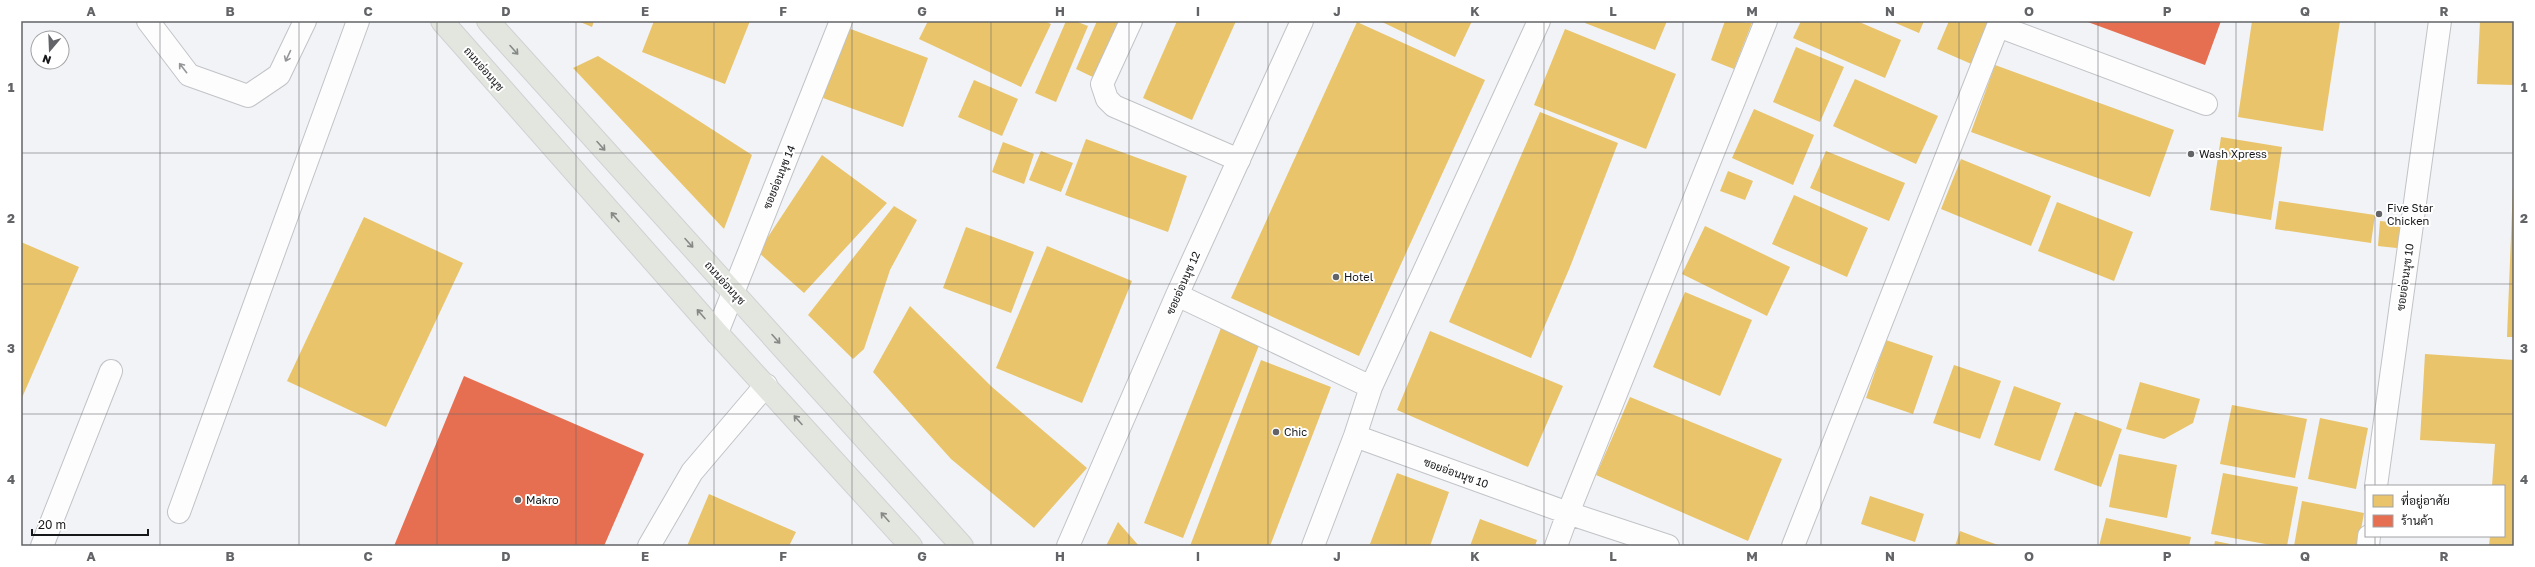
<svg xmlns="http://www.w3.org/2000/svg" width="2535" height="567" viewBox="0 0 2535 567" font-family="'Golos Text',Sarabun,sans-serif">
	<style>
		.homes { fill: #e9c46a }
		.shops { fill: #e76f51 }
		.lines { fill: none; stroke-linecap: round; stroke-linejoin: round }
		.service-casing { stroke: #c1c3c6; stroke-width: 24 }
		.minor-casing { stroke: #c1c3c6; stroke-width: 24 }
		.primary-casing { stroke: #d0d1d2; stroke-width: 24 }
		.service { stroke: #fdfdfe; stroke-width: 22 }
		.minor { stroke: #fdfdfe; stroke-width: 22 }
		.primary { stroke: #e2e6df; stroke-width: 22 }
		.oneway { stroke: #868986 }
		.oneway2 { stroke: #959697 }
		.grid { fill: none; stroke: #636467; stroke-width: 1; stroke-opacity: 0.55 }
		.poi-dot { fill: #636467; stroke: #fff; stroke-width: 1.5 }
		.labels { text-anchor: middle; stroke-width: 4; stroke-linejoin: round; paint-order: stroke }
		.street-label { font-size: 11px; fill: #161719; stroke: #fff }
		.poi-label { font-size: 11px; fill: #161719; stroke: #fff; text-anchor: start }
		.neatline { fill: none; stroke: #636467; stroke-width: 1.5 }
		.grid-label { font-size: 13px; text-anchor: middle; font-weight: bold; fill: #636467 }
	</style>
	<rect width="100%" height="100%" fill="#f1f3f7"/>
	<!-- homes -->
	<path class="homes" d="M578 21H594L592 27Z
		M654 21H750L725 84 642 52Z
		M928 21H1044L1051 24 1021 87 919 39Z
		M1066 21H1075L1088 26 1056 102 1035 93Z
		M1097 21H1126L1099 80 1076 69Z
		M1177 21H1236L1192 120 1143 98Z
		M1380 21H1472L1455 57Z
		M1586 21H1667L1655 50 1585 23Z
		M1725 21 1752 23 1734 69 1711 60Z
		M1801 21H1857L1901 40 1885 78 1793 38Z
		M1891 21H1924L1919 33Z
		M1949 21H1997L1976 66 1937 49Z
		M2252 21H2340L2323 131 2238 117Z
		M2480 21H2514V85L2477 84Z
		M1357 22 1485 80 1359 356 1231 298Z
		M848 28 928 58 903 127 823 98Z
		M1565 29 1676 74 1646 149 1534 105Z
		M1796 47 1844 67 1820 122 1773 102Z
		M598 56 752 155 724 229 573 68Z
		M1995 65 2174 130 2150 197 1971 132Z
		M1855 79 1938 116 1916 164 1833 126Z
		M974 80 1018 99 1002 136 958 117Z
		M1754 109 1814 135 1793 185 1732 158Z
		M1540 112 1618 143 1570 267 1531 358 1449 322Z
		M2221 137 2282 147 2271 220 2210 210Z
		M1086 139 1187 176 1168 232 1065 195Z
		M1003 142 1034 154 1024 184 992 172Z
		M1041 151 1073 163 1061 192 1029 180Z
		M1826 151 1905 183 1889 221 1810 188Z
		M822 155 887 203 804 293 758 252Z
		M1961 159 2051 196 2031 246 1941 209Z
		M1728 171 1753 181 1745 200 1720 191Z
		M2513 185H2514V337H2507Z
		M1794 195 1868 228 1847 277 1772 244Z
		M2279 201 2375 215 2371 243 2275 229Z
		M2057 202 2133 232 2114 281 2038 251Z
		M894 206 917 220 890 270 864 349 853 359 808 315Z
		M364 217 463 263 386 427 287 381Z
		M2380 221 2408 224 2406 249 2378 246Z
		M1705 226 1790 267 1767 316 1682 274Z
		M966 227 1034 252 1011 313 943 288Z
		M21 242 79 267 21 400Z
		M1047 246 1132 281 1082 403 996 368Z
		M1685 292 1752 320 1720 396 1653 367Z
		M910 306 992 387 1087 468 1034 528 951 459 873 372Z
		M1221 328 1260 343 1183 538 1144 523Z
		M1430 331 1563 386 1528 467 1397 410Z
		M1886 340 1933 356 1913 414 1866 398Z
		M2425 354 2514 360V546H2489L2490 536H2504V486H2492L2495 444 2420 440Z
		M1261 360 1331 387 1270 546H1190Z
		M1954 365 2001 381 1980 439 1933 423Z
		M2140 382 2200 399 2193 423 2164 439 2126 429Z
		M2014 386 2061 403 2040 461 1994 445Z
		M1630 397 1782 459 1748 541 1596 475Z
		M2232 405 2307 419 2295 478 2220 464Z
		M2075 412 2122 429 2101 487 2054 470Z
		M2320 418 2368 428 2356 489 2308 479Z
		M2119 454 2177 465 2167 518 2109 507Z
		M1397 473 1449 492 1430 546 1370 544Z
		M2223 473 2298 487 2287 546H2276L2211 534Z
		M709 494 796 532 789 546H687Z
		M1870 496 1924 514 1915 542 1861 524Z
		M2302 501 2364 513 2358 546H2294Z
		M2106 518 2191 537 2189 546H2099Z
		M1480 519 1537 540 1535 546H1470Z
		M1118 522 1139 546H1106Z
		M1960 531 1981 539 2001 546H1955Z
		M2215 541 2235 545V546H2214Z"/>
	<!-- shops -->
	<path class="shops" d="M2085 21H2221L2205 65Z
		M464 376 644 454 604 546H394Z"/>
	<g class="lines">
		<defs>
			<path id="service" d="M148 21 189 75 248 96 279 75 305 21
				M1131 21 1102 84 1107 99 1114 106 1239 160
				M179 512 358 21
				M42 546 111 371
				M649 546 692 472 766 385"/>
			<path id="minor" d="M1998 26 2206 104
				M1177 295 1371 387
				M717 333 841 21
				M1355 436 1568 513 1668 546
				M2376 486 2440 21
				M1068 546 1177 295 1302 21
				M1313 546 1355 436 1371 387 1539 21
				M1556 546 1568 513 1766 21
				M1793 546 2000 21
				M2368 546 2369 536"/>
			<path id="primary" d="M442 21 717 333 911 546
				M488 21 962 546"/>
		</defs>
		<!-- service casing -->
		<use href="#service" class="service-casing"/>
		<!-- minor casing -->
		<use href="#minor" class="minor-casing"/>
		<!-- primary casing -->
		<use href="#primary" class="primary-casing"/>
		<!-- service -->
		<use href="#service" class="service"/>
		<!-- minor -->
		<use href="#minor" class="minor"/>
		<!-- primary -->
		<use href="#primary" class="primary"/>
	</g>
	<!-- one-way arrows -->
	<defs><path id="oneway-shaft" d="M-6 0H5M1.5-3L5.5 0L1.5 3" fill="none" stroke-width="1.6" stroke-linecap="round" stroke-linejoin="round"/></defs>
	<g class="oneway">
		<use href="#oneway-shaft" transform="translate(514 50) rotate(48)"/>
		<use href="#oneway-shaft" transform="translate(601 146) rotate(48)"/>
		<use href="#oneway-shaft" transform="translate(615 217) rotate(-131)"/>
		<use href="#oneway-shaft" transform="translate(689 243) rotate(48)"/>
		<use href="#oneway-shaft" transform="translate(701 314) rotate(-131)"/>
		<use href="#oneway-shaft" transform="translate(776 339) rotate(48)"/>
		<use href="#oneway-shaft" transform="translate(798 420) rotate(-132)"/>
		<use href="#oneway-shaft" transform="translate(885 517) rotate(-132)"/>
	</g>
	<g class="oneway2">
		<use href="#oneway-shaft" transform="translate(288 56) rotate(115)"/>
		<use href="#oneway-shaft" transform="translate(183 68) rotate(-128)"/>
	</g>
	<!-- grid -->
	<path class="grid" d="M160 21V546M299 21V546M437 21V546M576 21V546M714 21V546M852 21V546M991 21V546M1129 21V546M1268 21V546M1406 21V546M1544 21V546M1683 21V546M1821 21V546M1959 21V546M2098 21V546M2236 21V546M2375 21V486M21 153H2514M21 284H2514M21 414H2514M2375 536V546"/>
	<!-- markers -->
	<g class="poi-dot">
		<circle cx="2191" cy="154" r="4"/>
		<circle cx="2379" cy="214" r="4"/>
		<circle cx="1336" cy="277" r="4"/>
		<circle cx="1276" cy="432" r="4"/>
		<circle cx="518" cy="500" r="4"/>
	</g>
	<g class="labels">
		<!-- street labels -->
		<g class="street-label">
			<text transform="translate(484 69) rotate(49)" y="4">ถนนอ่อนนุช</text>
			<text transform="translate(779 177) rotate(-68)" y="4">ซอยอ่อนนุช 14</text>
			<text transform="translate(2405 277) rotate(-82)" y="4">ซอยอ่อนนุช 10</text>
			<text transform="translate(725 283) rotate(48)" y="4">ถนนอ่อนนุช</text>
			<text transform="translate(1183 283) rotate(-66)" y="4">ซอยอ่อนนุช 12</text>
			<text transform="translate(1456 473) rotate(20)" y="4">ซอยอ่อนนุช 10</text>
		</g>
		<!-- poi labels -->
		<g class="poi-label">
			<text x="2199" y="158">Wash Xpress</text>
			<text x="2387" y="212">Five Star<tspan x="2387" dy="13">Chicken</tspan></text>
			<text x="1344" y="281">Hotel</text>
			<text x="1284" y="436">Chic</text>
			<text x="526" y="504">Makro</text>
		</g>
	</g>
	<!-- border -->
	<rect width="2535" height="567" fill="none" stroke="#ffffff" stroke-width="44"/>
	<!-- legend -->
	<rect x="2365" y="485" width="140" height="52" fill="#ffffff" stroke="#a2a2a3"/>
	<rect x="2373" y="495" width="20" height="12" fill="#e9c46a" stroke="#a2a2a3"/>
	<text x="2401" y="505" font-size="12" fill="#161719">ที่อยู่อาศัย</text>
	<rect x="2373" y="515" width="20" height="12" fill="#e76f51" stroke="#a2a2a3"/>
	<text x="2401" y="525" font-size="12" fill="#161719">ร้านค้า</text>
	<!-- north arrow -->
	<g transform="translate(50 50) rotate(199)"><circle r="19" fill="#ffffff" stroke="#a2a2a3"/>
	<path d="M0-3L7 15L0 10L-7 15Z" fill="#636467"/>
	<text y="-6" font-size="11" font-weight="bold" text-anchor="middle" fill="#161719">N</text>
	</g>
	<!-- scale -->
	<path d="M32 529v6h116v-6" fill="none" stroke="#161719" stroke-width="2"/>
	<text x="38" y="529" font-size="12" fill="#161719" stroke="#ffffff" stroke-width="3" paint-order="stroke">20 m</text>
	<rect x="22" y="22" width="2491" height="523" class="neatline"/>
	<g class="grid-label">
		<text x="91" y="16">A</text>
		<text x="230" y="16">B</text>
		<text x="368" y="16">C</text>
		<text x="506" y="16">D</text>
		<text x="645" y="16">E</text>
		<text x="783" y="16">F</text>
		<text x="922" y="16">G</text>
		<text x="1060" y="16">H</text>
		<text x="1198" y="16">I</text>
		<text x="1337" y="16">J</text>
		<text x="1475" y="16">K</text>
		<text x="1613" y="16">L</text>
		<text x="1752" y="16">M</text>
		<text x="1890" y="16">N</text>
		<text x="2029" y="16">O</text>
		<text x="2167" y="16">P</text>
		<text x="2305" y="16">Q</text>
		<text x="2444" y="16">R</text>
		<text x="11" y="92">1</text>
		<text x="2524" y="92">1</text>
		<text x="11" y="223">2</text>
		<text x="2524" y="223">2</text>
		<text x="11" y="353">3</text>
		<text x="2524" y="353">3</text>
		<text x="11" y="484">4</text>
		<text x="2524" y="484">4</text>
		<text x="91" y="561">A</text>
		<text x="230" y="561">B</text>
		<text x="368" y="561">C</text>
		<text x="506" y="561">D</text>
		<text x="645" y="561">E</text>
		<text x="783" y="561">F</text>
		<text x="922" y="561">G</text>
		<text x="1060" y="561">H</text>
		<text x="1198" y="561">I</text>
		<text x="1337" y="561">J</text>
		<text x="1475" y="561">K</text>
		<text x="1613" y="561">L</text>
		<text x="1752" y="561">M</text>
		<text x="1890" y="561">N</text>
		<text x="2029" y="561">O</text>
		<text x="2167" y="561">P</text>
		<text x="2305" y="561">Q</text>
		<text x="2444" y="561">R</text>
	</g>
</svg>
